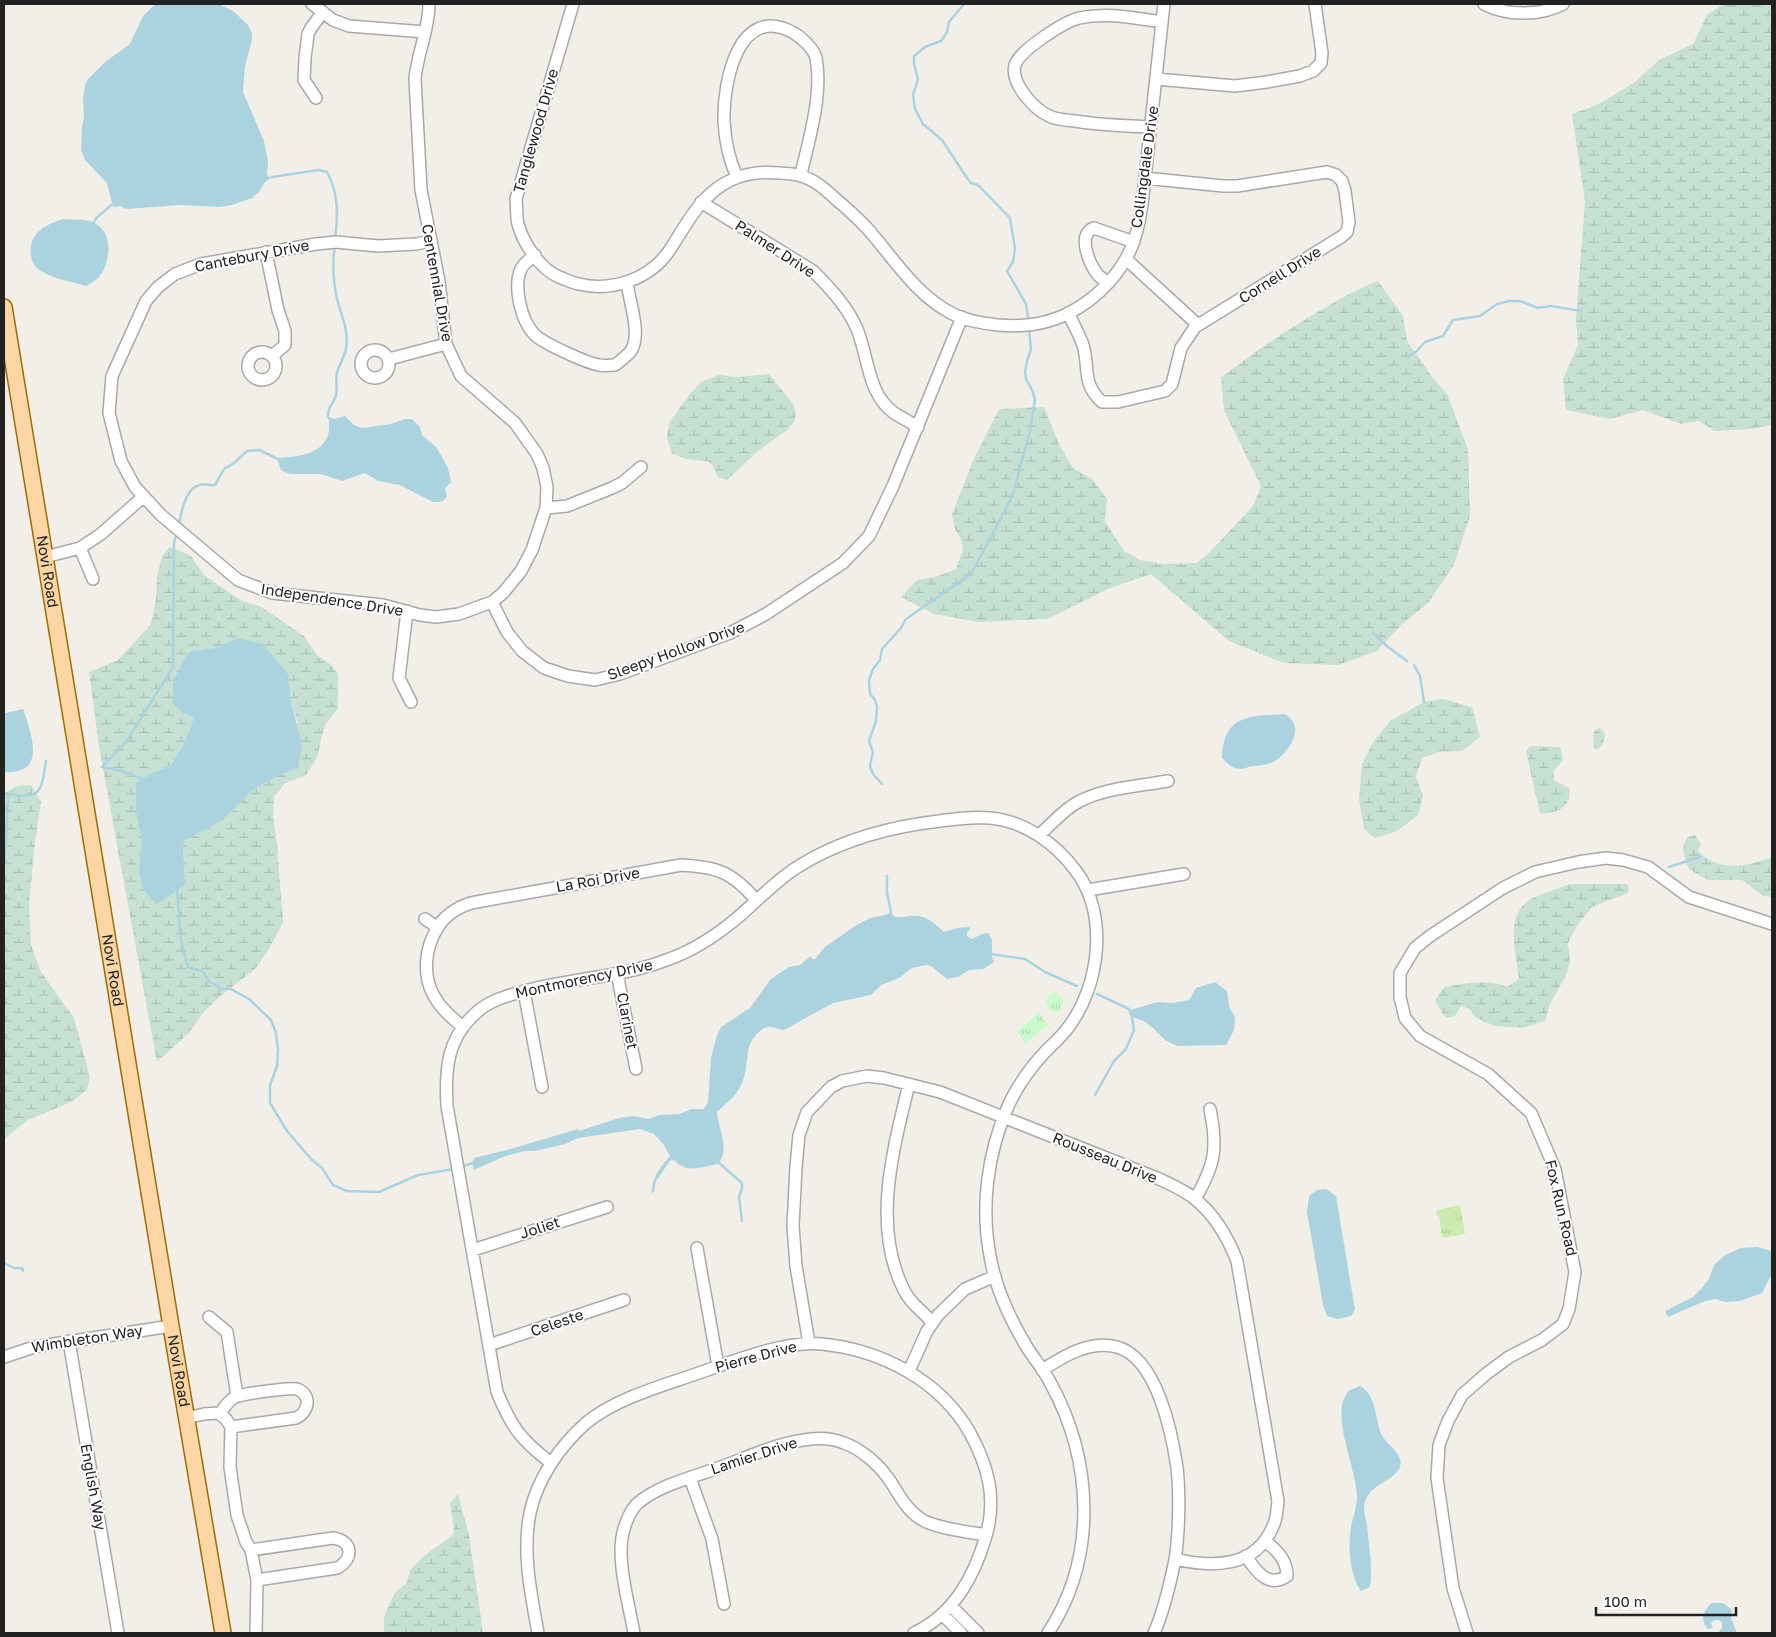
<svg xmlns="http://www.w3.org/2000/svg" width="1776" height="1637" viewBox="0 0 1776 1637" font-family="'Golos Text',sans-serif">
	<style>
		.grass { fill: url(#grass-tufts) }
		.wetland { fill: url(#wetland-marsh); fill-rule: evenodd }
		.park { fill: url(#park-tufts) }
		.water { fill: #aad3df }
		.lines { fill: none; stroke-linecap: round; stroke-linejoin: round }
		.stream { stroke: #aad3df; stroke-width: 2.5 }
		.minor-casing { stroke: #a9a9a9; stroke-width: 14 }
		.major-casing { stroke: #a06b00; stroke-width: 18 }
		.minor { stroke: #fff; stroke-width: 11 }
		.major { stroke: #fcd6a4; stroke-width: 15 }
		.labels { text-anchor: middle; stroke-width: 4; stroke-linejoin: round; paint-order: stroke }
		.street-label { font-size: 15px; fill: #222; stroke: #fff }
	</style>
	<defs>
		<pattern id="grass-tufts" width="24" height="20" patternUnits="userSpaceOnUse" patternTransform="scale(1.25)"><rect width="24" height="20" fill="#cdebb0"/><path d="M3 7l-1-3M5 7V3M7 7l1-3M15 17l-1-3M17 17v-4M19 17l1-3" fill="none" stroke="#b0c997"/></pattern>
		<pattern id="wetland-marsh" width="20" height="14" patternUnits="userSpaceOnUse" patternTransform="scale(1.25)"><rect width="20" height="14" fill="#c6e0d4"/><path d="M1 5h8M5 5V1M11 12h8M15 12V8" fill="none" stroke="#aac0b6"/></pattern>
		<pattern id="park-tufts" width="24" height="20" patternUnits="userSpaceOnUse" patternTransform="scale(1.25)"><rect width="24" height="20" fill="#c8facc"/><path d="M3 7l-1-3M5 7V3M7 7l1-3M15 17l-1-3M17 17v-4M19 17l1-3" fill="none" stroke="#acd6af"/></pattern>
	</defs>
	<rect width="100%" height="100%" fill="#f2efe9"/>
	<!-- grass -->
	<path class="grass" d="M1460 1205 1465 1234 1443 1238 1440 1232H1441L1439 1216H1437L1436 1212 1438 1210Z"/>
	<!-- wetland -->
	<path class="wetland" d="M1723 4H1772V425L1751 429 1715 431 1699 421 1681 424 1643 410 1610 419 1566 410 1563 379 1578 345 1576 320 1585 201 1572 114 1599 104 1635 82 1659 60 1693 44 1707 15Z
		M1378 281 1403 316 1407 341 1433 378 1447 394 1468 449 1470 516 1454 565 1428 603 1401 625 1377 651 1338 665 1284 663 1229 641 1151 574 1110 588 1047 619 978 622 934 614 901 597 917 580 935 577 956 569 963 549 961 539 955 529 952 514 973 461 999 409 1044 407 1059 444 1073 468 1092 479 1107 499 1105 521 1124 551 1140 560 1163 564 1196 563 1208 554 1253 506 1261 486 1224 410 1221 378C1244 359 1268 343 1293 327 1321 310 1347 293 1378 281Z
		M769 374 793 404 796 413 794 422 787 430 758 451 727 480 718 477C709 455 707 463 687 459 682 458 677 455 672 454L667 438 669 423 689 395 701 382 719 375 737 377Z
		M169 547 190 555 205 576 242 601 260 606 304 636 318 656 330 664 338 674V709L326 723 321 738 318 756 306 775 285 783 274 797 273 815 277 844 283 922 269 949 255 969 218 998 202 1014 189 1033 157 1062 99 747 89 672 118 660 151 624 156 599 157 576 162 557ZM237 638 288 674 291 701 298 723 274 778 253 790 223 820 184 841 183 858 139 870 154 772 170 766 183 746 194 718 183 713 188 651 214 648Z
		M1443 699 1472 707 1480 737 1462 751 1439 752 1422 758 1416 777 1423 796 1418 815 1397 831 1375 838 1364 829 1359 799 1362 764 1373 742 1390 721 1424 702Z
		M1600 728 1605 734C1604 741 1604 746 1597 749L1594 748C1594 740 1590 730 1600 728Z
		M1530 746 1560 747 1563 760 1554 770V780L1570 789C1569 810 1558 812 1540 814L1526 751Z
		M31 785 41 802 35 842 29 904 31 945 41 972 74 1018 90 1077 87 1090 71 1102 28 1120 4 1139V796L5 793 16 786Z
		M1695 835 1701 844 1698 851C1703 855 1708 860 1714 862 1732 870 1755 864 1772 857V897L1763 896 1742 880H1708L1689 869 1684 855 1683 847 1687 837Z
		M1570 884H1627L1629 888 1628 893 1592 907 1578 924 1568 943 1570 962 1566 975 1550 1004 1545 1021 1523 1028 1495 1026 1476 1018 1470 1009 1461 1006 1455 1016 1447 1018 1442 1013 1435 1000 1444 987C1464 984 1488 978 1507 987L1519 979C1516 953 1503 913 1533 898 1545 892 1558 889 1570 884Z
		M458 1494 469 1535 483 1633H384V1619L387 1609 395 1593 407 1582 410 1570 424 1556 453 1535 454 1531 450 1503Z"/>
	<!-- park -->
	<path class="park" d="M1054 992 1060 995 1064 1001 1058 1012C1052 1013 1049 1008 1046 1003L1049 995Z
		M1039 1013 1048 1025 1025 1044 1017 1031Z"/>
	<!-- water -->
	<path class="water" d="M155 4H219L233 11 248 25 252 33V40L245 66 243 92 264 141 268 162 267 174 269 177H272L265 182 259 192 252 198 232 205 219 207 181 205 126 209 120 206 113 207 107 183 85 160 81 150 82 126 84 117 83 98 85 85 88 79 105 62 130 44 143 16Z
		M63 219C71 220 82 219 90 221 114 229 112 260 99 277 96 281 90 283 86 286 72 282 54 279 41 271 36 268 32 263 31 256 28 234 44 225 63 219Z
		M345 416 354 425 362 428 391 424 405 419H412L420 427 422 435 436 447 441 455 448 468 451 482 445 488 447 496C444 502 440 502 433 502L400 485 378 481 365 473 342 481 321 474H290L281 470 279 464 276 458C302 457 336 452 328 417L335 419Z
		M237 638 263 644 288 674 291 701 302 745 298 767 274 778 253 790 223 820 184 841 183 858 185 885 157 904 143 889 139 870 142 841 136 811V783L154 772 170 766 183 746 194 718 183 713 173 704V681L189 651 214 648Z
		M23 709C32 735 47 775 4 772V715L6 713Z
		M1285 714C1305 726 1292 747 1278 759 1270 765 1262 765 1253 766 1249 766 1245 769 1241 769 1232 769 1228 764 1222 758 1223 714 1250 716 1285 714Z
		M891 912 893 916C898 918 903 917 909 916 926 914 933 922 944 932L957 928 969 927 970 929 967 933V936L972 939 982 934 988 933C997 943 988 950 994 962L983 969 969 970 958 977 947 979 931 966 926 965 912 968 899 978 881 985 871 995 833 1003 784 1030C778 1030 774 1026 769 1027 765 1027 761 1030 759 1032 743 1045 750 1065 742 1083 737 1096 727 1102 717 1112 718 1129 731 1149 718 1164 701 1167 687 1174 674 1160L670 1161 656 1181 654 1192 652 1193C650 1180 662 1165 670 1156L664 1145 654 1134 640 1129 578 1138 565 1144 535 1151H524L503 1157 474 1170 472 1163 474 1158 507 1150 578 1129 579 1131 619 1118 634 1116 648 1119 660 1115 679 1114 692 1109H704L708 1102 711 1058 716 1038 721 1027 750 1008 770 980 778 974 789 967 800 965 811 956 812 959H815L825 947 855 926 870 918 886 915Z
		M1215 982 1227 991 1229 1007 1235 1017 1234 1030 1226 1045 1177 1046 1165 1040 1153 1028 1144 1021 1132 1017 1130 1010 1158 1002 1173 1003 1189 1000 1196 988Z
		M1326 1189 1336 1196 1355 1310 1351 1316 1338 1319 1327 1316 1323 1305 1307 1212 1309 1196 1317 1190Z
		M1757 1247 1772 1251V1274L1762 1293 1740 1301 1725 1302 1715 1299 1705 1301 1668 1317 1665 1311 1693 1297 1700 1290 1709 1279 1714 1265 1725 1255 1741 1248Z
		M1360 1386C1378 1396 1374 1421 1383 1437 1389 1447 1406 1455 1399 1469 1392 1482 1366 1485 1364 1507 1364 1513 1366 1520 1367 1526 1369 1547 1373 1567 1370 1587L1361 1591C1349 1574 1348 1546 1351 1527 1353 1517 1357 1507 1357 1497 1356 1469 1338 1433 1342 1405 1343 1400 1346 1395 1348 1391Z
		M1711 1603H1723L1732 1610 1731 1618 1737 1633H1717L1722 1628V1623L1719 1620H1714L1711 1623 1713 1628 1708 1629C1699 1620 1704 1611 1711 1603Z"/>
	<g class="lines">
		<!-- stream -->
		<path class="stream" d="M964 4 949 22 947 32 941 41 925 47 914 56V64L918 79 913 95 915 109 923 124 942 140 967 178 971 183 978 185 1010 218 1015 248 1013 262 1007 271 1026 304 1029 323
			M272 177 319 170 327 172C339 194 338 215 335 240
			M93 225C96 214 105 213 111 205
			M1407 357 1417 351 1425 342 1443 336 1453 320 1480 316 1497 304 1509 301H1520L1538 308 1551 306 1581 311
			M328 417C327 408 333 404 336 396 338 389 335 381 337 373 339 364 345 357 346 348 349 331 341 314 337 299 333 280 332 264 335 245
			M179 525C181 513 185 489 199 485 205 483 209 486 215 485L224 469 234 463 247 451 259 450 276 458
			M1373 633 1388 647 1407 661
			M1414 665 1420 676 1424 702
			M102 767 122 771 145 780
			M102 767 126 742 173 667 174 543 177 532
			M882 784 873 774 870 766 873 752 869 741 876 721 877 707 875 700 870 694 869 680 873 669 880 660 882 649 901 628 906 619 971 574 1012 497 1030 431 1035 399 1032 390 1026 379 1025 372 1027 361 1031 349 1029 328
			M4 860 6 843 8 796 11 794C42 802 42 786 46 761
			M1669 867 1700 857
			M887 876V893L891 912
			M177 888 181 941 188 967 202 971 210 982 222 989H231L249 999 271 1020 276 1033 278 1050 277 1066 270 1085V1103L287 1131 311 1159 322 1168 333 1185 347 1191 379 1192 418 1175 454 1169
			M991 954 1025 959 1045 972 1077 986
			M1095 1095 1114 1061 1126 1049 1134 1030 1132 1017 1129 1009 1097 994
			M719 1163 742 1183V1188L739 1197 742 1221
			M461 1167 472 1163
			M4 1263 14 1268H22L23 1271"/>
		<defs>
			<path id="minor" d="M312 4 333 20 349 26 425 32
				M429 4C429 30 417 54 415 79L421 190 439 281 446 344 461 376 515 423 537 454 543 468 547 487 546 508 532 550 521 571 503 593 492 602 459 614 436 617 420 615 383 605 272 593 238 580 161 515 135 487 121 461 109 413 112 376 146 301 158 287 175 274 201 264 316 244 336 242 378 246 416 244 431 241
				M573 4 516 199C517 207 516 217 518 224 523 243 540 269 559 277 565 279 572 283 579 284 612 292 650 279 669 251 685 227 697 201 722 185 744 171 766 171 792 174 811 176 824 188 838 201 848 209 857 218 866 227 893 257 916 296 953 314 967 321 983 323 998 325 1023 327 1042 325 1065 315 1097 300 1127 269 1136 234 1139 225 1140 215 1142 205L1164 4
				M1484 4C1507 16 1540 16 1563 4
				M1156 79 1235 86 1267 82 1300 76 1313 71 1321 63 1322 53 1315 4
				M316 98 304 80 305 58 308 34 311 28 323 12
				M1151 127C1126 126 1100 125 1075 121 1066 120 1057 120 1049 116 1034 109 1010 83 1015 65 1020 50 1064 22 1079 18 1107 12 1134 18 1162 22
				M737 177C729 160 725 140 724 121 723 83 738 2 794 33 802 38 814 49 816 58 823 93 809 140 801 174
				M701 202 813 271C830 288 847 306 857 329 869 358 867 393 894 413 902 418 910 422 918 427
				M266 252 278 310 285 331V345L272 356
				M535 255C530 259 524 263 521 269 513 287 521 320 534 334 542 343 587 363 599 365 604 366 610 365 615 365 620 361 629 355 632 349 641 332 629 301 627 282
				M1126 259 1198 325
				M1108 283C1105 280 1101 278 1098 275 1090 265 1076 234 1094 228L1134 242
				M1068 313C1073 323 1079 334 1083 345 1090 368 1081 383 1102 402H1118L1165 391 1172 384 1181 348 1195 327 1341 237 1347 232 1349 222 1345 191 1342 181 1336 175 1327 172 1237 186H1223L1145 178
				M361 364a14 14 0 1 1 28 0a14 14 0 1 1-28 0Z
				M248 366a14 14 0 1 1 28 0a14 14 0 1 1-28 0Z
				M389 359 446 344
				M546 508 567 506 612 488 622 483 641 467
				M80 548 93 579
				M45 557 80 548 101 534 143 497
				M492 602 507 632 522 651 544 668 568 676 595 680 620 674 730 633 766 614 843 563 869 536 893 486 962 317
				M407 611 399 678 411 702
				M1039 835C1052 824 1063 810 1078 802 1104 788 1139 786 1168 781
				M1088 890 1184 874
				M425 919 437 927
				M617 973 636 1069
				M524 991 542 1087
				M463 1027C452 1018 441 1009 434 996 422 975 425 947 438 927 445 915 459 907 471 903L681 865C718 867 732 872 756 900
				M909 1084C893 1150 871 1228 905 1292 913 1307 924 1311 932 1323
				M1195 1199C1215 1165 1218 1148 1210 1109
				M697 1248 718 1366
				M473 1250 607 1207
				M209 1317 227 1332 237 1396
				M69 1341 118 1633
				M809 1343 796 1266 793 1226 796 1167 799 1135 807 1112 831 1087 842 1081 867 1076 884 1078 940 1092 1157 1178C1170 1184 1184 1190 1195 1199 1215 1215 1228 1238 1237 1261L1278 1501C1277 1508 1277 1517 1274 1524 1257 1568 1214 1568 1175 1559
				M489 1345 624 1300
				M4 1357 34 1347 171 1326
				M1042 1370C1064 1356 1089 1340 1117 1347 1157 1358 1172 1433 1177 1468 1180 1494 1179 1534 1175 1560 1170 1584 1164 1611 1154 1633
				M909 1371 927 1331 938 1315 965 1289 995 1276
				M220 1414C224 1407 228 1401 235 1397 242 1394 291 1387 297 1389 313 1395 308 1413 296 1418L231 1427
				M186 1418 204 1414 218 1413 226 1419 231 1427 230 1467 237 1515 246 1542 251 1550 257 1580 256 1633
				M551 1463C520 1439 512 1428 497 1392L447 1106C445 1068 447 1038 477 1012 489 1001 506 996 521 992 569 978 622 978 669 959 692 951 712 938 731 923 754 905 773 882 799 866 836 843 875 831 918 824 942 821 966 816 990 818 1025 821 1056 844 1076 871 1109 915 1100 987 1067 1029 1061 1037 1053 1044 1045 1052 1031 1067 1018 1085 1009 1104 987 1153 980 1209 991 1261 997 1292 1011 1321 1028 1349 1035 1360 1044 1370 1050 1382 1093 1460 1098 1557 1048 1633
				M690 1478 712 1539 724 1604
				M251 1550 333 1538C353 1541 354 1559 337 1568L257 1580
				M1246 1556C1255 1570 1268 1589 1287 1576 1287 1560 1277 1550 1265 1541
				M951 1606 978 1633
				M942 1614 961 1633
				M538 1633C531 1594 522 1552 530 1513 537 1479 560 1446 586 1423 615 1399 661 1386 696 1374 731 1362 785 1340 822 1344 881 1350 940 1380 970 1433 988 1466 997 1498 986 1536 974 1577 954 1614 914 1633
				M634 1633C629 1604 615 1557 624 1529 626 1521 632 1508 638 1503 661 1484 694 1477 721 1467 750 1456 780 1442 811 1439 822 1438 834 1439 844 1443 861 1449 878 1464 888 1478 899 1493 904 1508 921 1519 934 1528 969 1532 986 1535
				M1467 1633 1453 1588 1437 1478 1439 1445 1448 1421 1462 1395 1486 1374 1509 1357 1542 1340 1563 1324 1569 1309 1575 1272 1555 1169 1531 1113 1488 1074 1420 1036 1405 1018 1400 997V973L1415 948 1430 936 1503 888 1535 872 1578 862 1606 858 1623 860 1648 867 1689 897 1772 924"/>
			<g id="major">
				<path id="s1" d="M4 307 171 1326 223 1633"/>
			</g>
		</defs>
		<!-- minor casing -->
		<use href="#minor" class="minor-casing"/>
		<!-- major casing -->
		<use href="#major" class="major-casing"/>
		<!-- minor -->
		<use href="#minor" class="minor"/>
		<!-- major -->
		<use href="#major" class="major"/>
	</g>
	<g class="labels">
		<!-- street labels -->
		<g class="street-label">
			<text transform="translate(536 131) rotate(-74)" y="5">Tanglewood Drive</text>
			<text transform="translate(1145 167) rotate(-82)" y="5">Collingdale Drive</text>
			<text transform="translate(775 249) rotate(33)" y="5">Palmer Drive</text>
			<text transform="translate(252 256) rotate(-11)" y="5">Cantebury Drive</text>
			<text transform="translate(1280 275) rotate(-32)" y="5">Cornell Drive</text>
			<text transform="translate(437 283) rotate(80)" y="5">Centennial Drive</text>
			<text dy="5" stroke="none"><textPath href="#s1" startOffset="268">Novi Road</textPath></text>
			<text transform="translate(332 600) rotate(9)" y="5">Independence Drive</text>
			<text transform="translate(676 651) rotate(-20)" y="5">Sleepy Hollow Drive</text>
			<text transform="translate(598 880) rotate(-10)" y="5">La Roi Drive</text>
			<text dy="5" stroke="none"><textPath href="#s1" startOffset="672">Novi Road</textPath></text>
			<text transform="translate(584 979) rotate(-12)" y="5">Montmorency Drive</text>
			<text transform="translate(627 1021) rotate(79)" y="5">Clarinet</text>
			<text transform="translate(1105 1158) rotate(22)" y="5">Rousseau Drive</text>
			<text transform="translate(1561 1208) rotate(77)" y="5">Fox Run Road</text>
			<text transform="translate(540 1228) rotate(-18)" y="5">Joliet</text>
			<text transform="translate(557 1323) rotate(-19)" y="5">Celeste</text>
			<text transform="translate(87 1339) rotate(-9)" y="5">Wimbleton Way</text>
			<text transform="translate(756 1357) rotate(-15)" y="5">Pierre Drive</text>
			<text dy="5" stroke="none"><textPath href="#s1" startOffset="1078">Novi Road</textPath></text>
			<text transform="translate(754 1456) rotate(-18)" y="5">Lamier Drive</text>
			<text transform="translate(93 1487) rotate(80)" y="5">English Way</text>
		</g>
	</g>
	<!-- border -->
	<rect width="1776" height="1637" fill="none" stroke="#222222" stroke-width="10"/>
	<!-- scale -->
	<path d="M1596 1607v8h140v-8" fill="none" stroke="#222222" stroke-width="2.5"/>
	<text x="1604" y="1607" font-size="15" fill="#222222" stroke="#ffffff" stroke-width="4" paint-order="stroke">100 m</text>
</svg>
